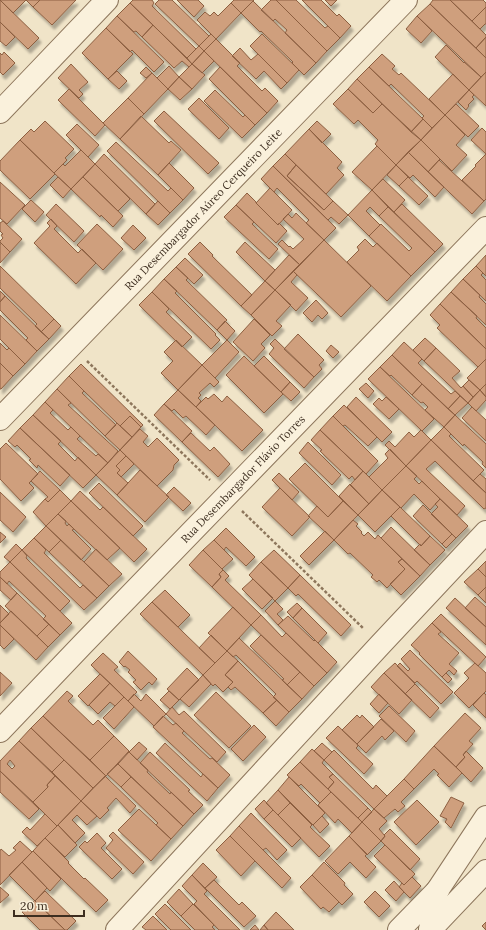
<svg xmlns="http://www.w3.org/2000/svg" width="486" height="930" viewBox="0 0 486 930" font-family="Lora,serif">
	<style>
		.building { fill: #cf9f7d; stroke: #8d5f41; fill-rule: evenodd; filter: url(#shadow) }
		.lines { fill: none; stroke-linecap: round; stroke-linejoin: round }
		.minor-casing { stroke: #8d765c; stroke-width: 24 }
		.path { stroke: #8d765c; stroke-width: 2.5; stroke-dasharray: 3 2; stroke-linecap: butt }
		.minor { stroke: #faf1dc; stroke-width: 22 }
		.labels { text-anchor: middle; stroke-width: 3.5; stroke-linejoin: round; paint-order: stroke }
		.street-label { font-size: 11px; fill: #3d2e20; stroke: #f7eed8 }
	</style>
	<defs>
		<filter id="shadow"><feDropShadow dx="2.5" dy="4.5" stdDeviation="1" flood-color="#0004"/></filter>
	</defs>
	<rect width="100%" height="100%" fill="#f0e4c8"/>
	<!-- building -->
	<path class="building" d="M0 0 39 38 28 49 0 22Z
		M0 0H26L13 13Z
		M26 0H40L33 7Z
		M40 0H76L52 25 33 7Z
		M133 0H152L154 3 152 6 196 49 187 58 130 3Z
		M159 0H172L209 36 199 46 155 4Z
		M177 0H198L204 6 194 17Z
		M234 0H254L241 13 231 3Z
		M271 0H276L327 51 316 63 285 33 287 30 275 19 273 21 261 10Z
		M276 0H296L325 28 328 26 340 38 327 51Z
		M302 0H321L337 16 339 14 351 26 340 38Z
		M325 0H337L331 6Z
		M433 0H450L486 35V37L476 48 430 4Z
		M450 0H483L486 3V7L472 21Z
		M253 1 316 63 304 75 292 63 293 62 261 31 260 32 241 13Z
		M130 3 153 25 142 37 136 31 134 32 117 16Z
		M231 3 241 13 216 39 197 20 205 12 210 16 214 12 218 16Z
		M430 4 486 58V72L481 77 417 16Z
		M486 7V24H485L480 29 472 21Z
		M117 16 164 62 154 72 132 50 130 52 106 28Z
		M417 16 432 31 421 43 406 29Z
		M0 22 15 37 6 46 0 41Z
		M153 25 192 64 189 67 182 61 174 68 142 37Z
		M106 28 133 54 108 79 82 53Z
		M211 34 216 39 204 51 199 46Z
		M262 34 299 70 287 83 250 46Z
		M486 37V58L476 48Z
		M216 39 240 63 237 66 262 91 265 88 278 101 267 113 204 51Z
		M446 45 464 63V62L481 77 469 90 435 57Z
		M199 46 204 51 192 64 187 58Z
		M240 48 251 60 258 54 287 83 281 89 264 71 256 79 232 56Z
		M204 51 214 61 202 73 192 64Z
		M4 52 15 63 3 75 0 72V53L2 55Z
		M382 54 395 66 392 69 399 75 401 73 445 115 432 128 422 118 424 116 391 84 389 86 369 67Z
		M71 64 88 82 79 90 83 94 79 98 58 78Z
		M192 64 205 75 192 89 179 77Z
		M169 66 179 77 168 89 157 78Z
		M146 67 152 73 146 78 140 73Z
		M220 67 267 113 255 125 209 79Z
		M369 67 423 119 411 132 357 79Z
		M117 71 127 81 119 89 108 79Z
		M486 72V106L469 90Z
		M152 73 168 89 144 114 128 98Z
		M453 74 469 90 445 115 429 99Z
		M179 77 192 89 180 100 168 89Z
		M357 79 382 104 373 113 348 89Z
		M69 89 105 125 95 136 58 100Z
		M348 89 373 113 382 104 421 140 396 165 375 144 378 140 358 120 354 124 333 104Z
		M215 90 243 117 245 115 255 125 242 138 204 101Z
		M469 90 474 95 472 97 474 99 468 105 469 106 466 110 458 102Z
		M128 98 144 114 120 139 103 123Z
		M199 98 229 128 219 139 188 109Z
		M456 104 479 126 468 137 445 115Z
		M164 111 219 163 208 174 154 121Z
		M445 115 465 135 456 145 467 155 452 171 421 140Z
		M141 116 169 143 171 141 181 150 158 175 120 139Z
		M423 119 432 128 421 140 411 132Z
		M45 121 74 149 65 158 67 160 54 173 20 140 31 129 34 132Z
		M317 121 331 134 322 143 309 129Z
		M77 124 99 145 88 157 66 135Z
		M482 128 486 132V154L471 140Z
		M309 129 342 162 337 168 344 175 326 194 285 154Z
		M20 140 55 174 30 199 0 170V161Z
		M421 140 440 159 428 172 408 152Z
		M116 142 168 191 171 188 183 200 170 213 107 151Z
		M377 146 396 165 372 190 352 172Z
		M81 150 95 164 71 189 54 173 63 164 65 166Z
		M408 152 444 187 435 197 413 175 410 178 396 165Z
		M104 154 155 204 146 214 95 164Z
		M285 154 296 165 287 176 324 210 333 201 348 215 339 224 331 217 328 220 273 166Z
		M486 154V199L484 201 462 180 476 166 475 165Z
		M439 160 484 201 472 214 428 172Z
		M169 163 194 188 183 200 158 175Z
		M95 164 130 199 118 211 83 177Z
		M296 165 333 201 324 210 287 176Z
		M396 165 408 177 399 186 387 175Z
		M273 166 336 228 324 240 306 223 309 220 277 188 274 192 261 179Z
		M58 177 71 189 63 198 50 185Z
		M83 177 123 216 113 227 101 215 100 217 71 189Z
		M408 177 428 196 419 205 399 186Z
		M383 179 405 200 394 212 372 190Z
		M0 182 25 205 7 224 0 218Z
		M270 188 292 210 278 225 256 203Z
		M372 190 388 207 379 216 370 207 366 211 380 225 369 236 348 215Z
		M247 193 256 202V203L278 225 279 223 287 231 276 243 236 205Z
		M31 200 44 212 35 222 22 209Z
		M158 201 170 213 158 225 146 214Z
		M56 204 84 231 74 242 46 215Z
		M402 204 443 244 435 252 394 212Z
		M236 205 254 222 252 224 278 249 269 259 224 217Z
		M388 207 435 252 411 276 369 236 381 224 409 251 412 248 379 216Z
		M296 213 324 240 300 265 278 244 282 240 289 247 290 246 293 249 304 239 283 219 288 214 292 218Z
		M51 219 57 226 54 229 78 253 82 249 96 263 76 284 34 243 50 226 47 223Z
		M3 221 22 239 10 252 0 242V241L3 238 1 235 3 234 0 231V223Z
		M97 224 123 249 103 270 77 245Z
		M133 225 146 238 134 250 121 238Z
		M365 239 373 247 377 243 411 276 387 301 347 262 359 250 357 247Z
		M324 240 371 286 341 317 293 271Z
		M200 242 213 255 212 256 252 295 241 306 188 254Z
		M245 242 275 270 265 281 236 252Z
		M1 243 10 252 0 263V245Z
		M289 255 300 265 275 290 265 281Z
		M486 255V276L476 266Z
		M185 258 203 275 194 284 176 267Z
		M0 266 54 319 41 332 35 326 37 324 0 288Z
		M476 266 483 273 481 275 486 280V301L463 279Z
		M176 267 188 278 186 280 227 320 217 330 164 279Z
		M293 271 297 275 291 282 308 298 296 311 275 290Z
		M164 279 177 291 175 293 216 334 215 335 220 340 211 349 152 292Z
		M463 279 480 295 479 297 486 304V325L451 292Z
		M265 281 275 290 251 315 241 306Z
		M275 290 291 305 276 321 282 326 272 336 251 315Z
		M0 291 5 296 0 302Z
		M152 292 169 309 166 312 192 337 182 347 139 305Z
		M451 292 477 316 476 318 486 328V349L440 304Z
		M5 296 49 339 37 351 26 340 28 338 0 310V302Z
		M316 300 328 313 322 319 318 315 312 322 303 313Z
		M440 304 486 349V359L478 367 437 328 440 325 430 315Z
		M0 315 37 351 25 364 0 339Z
		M54 319 61 326 49 339 41 332Z
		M254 319 270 335 261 344 265 348 253 361 233 342Z
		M225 321 235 331 227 340 217 330Z
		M298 334 324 360 319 365 322 369 314 377 284 349Z
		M425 338 436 348 424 361 413 350Z
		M275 339 314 377 304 388 269 354 274 348 270 344Z
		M176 340 202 365 178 390 161 373 173 361 164 352Z
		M227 340 239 352 215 378 202 365Z
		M404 342 422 359 418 363 451 394 455 391 460 396 448 409 392 355Z
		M0 343 7 350 9 348 25 364 13 376 0 363Z
		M331 345 339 352 333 358 326 351Z
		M436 348 460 371 452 378 461 388 463 386 473 397 468 403 424 361Z
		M392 355 422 384 412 395 391 375 390 376 380 367Z
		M244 356 283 394 264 413 226 375Z
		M264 356 290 382 281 392 254 366Z
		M486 359V384L480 390 467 378Z
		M0 363 13 376 1 389H0Z
		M81 364 143 425 141 427 130 416 120 426 84 391 69 376Z
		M202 365 219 382 214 387 210 383 199 393 201 395 198 398 201 401 196 407 178 390Z
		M380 367 434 419 422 431 368 379Z
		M69 376 84 391 82 393 116 425 105 436 57 389Z
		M469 380 480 390 473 397 463 386Z
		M290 382 300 392 291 401 281 392Z
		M366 383 374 391 368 398 359 389Z
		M422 384 455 415 444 427 425 410 428 407 423 402 421 403 412 395Z
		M486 384V397L480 390Z
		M57 389 71 403 68 405 118 451 108 463 45 402Z
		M178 390 215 425 206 435 186 416 183 418 174 409 172 411 164 404Z
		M480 390 486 397V400L476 411 468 403Z
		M214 394 222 402 227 396 263 430 242 451 196 407 206 397 208 399Z
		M460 396 468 403 455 415 448 409Z
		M356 397 392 432 382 442 347 407Z
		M386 397 399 409 389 419 373 404 379 398 382 401Z
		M45 402 53 410 50 413 68 430 71 427 80 436 77 439 96 456 98 454 108 463 96 475 33 415Z
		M164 404 192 431 182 442 154 415Z
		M344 405 377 437 368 446 345 425 343 426 333 416Z
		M472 407 486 420V441L462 418Z
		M33 415 61 441 58 444 75 461 78 457 96 475 83 488 20 428Z
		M455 415 486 444V468L482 464 483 462 464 444 463 446 444 427Z
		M130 416 141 427 132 437 120 426Z
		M333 416 378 461 366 474 320 430Z
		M117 423 132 437 120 450 105 436Z
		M444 427 451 434 449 436 484 470 473 481 431 440Z
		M20 428 70 475 60 486 38 465 37 468 29 460 31 459 17 445 15 447 8 441Z
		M140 429 148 436 143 442 148 447 157 438 179 460 174 465 173 470 157 486 120 450Z
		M320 430 363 471 355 480 352 476 349 479 320 451 322 450 311 440Z
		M421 430 431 440 406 466 385 445 389 441 395 447 409 432 414 437Z
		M191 433 210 451 214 447 230 464 218 477 182 442Z
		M431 440 486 493V508L484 509 435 461 426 469 465 506 457 515 406 466Z
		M308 442 341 475 332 485 299 453Z
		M6 443 38 474 29 483 34 488 21 501 0 479V449Z
		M390 449 406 466 382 490 369 477 388 458 385 454Z
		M120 450 126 456 116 466 120 470 117 473 128 483 117 495 96 475Z
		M126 456 134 464 121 477 117 473 120 470 116 466Z
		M305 463 343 501 328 517 289 479Z
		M406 466 417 476 414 479 419 484 422 481 440 499 430 510 414 494 401 508 382 490Z
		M140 470 169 497 145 522 117 495Z
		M40 471 60 490 48 502 45 499 48 497 31 481Z
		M363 471 382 490 369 504 350 485Z
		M279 473 299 492 292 500 272 480Z
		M480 474 486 479V493L473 481Z
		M99 483 143 526 133 536 89 493Z
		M350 484 369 504 358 515 339 496Z
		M174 487 191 503 183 511 166 495Z
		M280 488 310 517 292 536 262 507Z
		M60 490 71 501 46 526 33 512 45 499 48 502Z
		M382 490 400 507 375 532 358 515Z
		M80 491 100 510 103 507 147 549 134 562 71 501Z
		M0 492 26 517 13 532 0 520Z
		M440 499 468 526 456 538 431 514 438 507 435 504Z
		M71 501 120 548 107 560 58 514Z
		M343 501 358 515 334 540 308 516 317 506 328 517Z
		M423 505 452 534 442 544 413 516Z
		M400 507 430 536 421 546 391 516Z
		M58 514 66 521 65 523 67 526 69 524 74 529 72 530 91 549 81 560 46 526Z
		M353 520 358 524 356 526 362 532 361 533 364 536 368 532 375 539 378 535 402 559 398 562 405 569 387 588 379 580 377 582 371 577 373 575 350 553 348 554 334 540Z
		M46 526 61 540 49 552 34 538Z
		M391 527 430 565 420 576 381 538Z
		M226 528 255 557 246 566 226 547 224 550 214 540Z
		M325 531 334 540 309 565 300 556Z
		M0 532 6 537 0 543Z
		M452 534 456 538 446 548 442 544Z
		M430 536 445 550 430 565 414 550 420 544 421 546Z
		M34 538 46 550 44 553 80 588 83 585 97 598 84 610 22 550Z
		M61 540 109 586 97 598 49 552Z
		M214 540 233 559 222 569 203 550Z
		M16 544 22 550 10 562 4 557Z
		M96 549 122 574 109 586 84 562Z
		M22 550 27 556 26 558 70 601 60 611 10 562Z
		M203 550 223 570 219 574 221 577 212 587 189 565Z
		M274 550 300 575 288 588 261 562Z
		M402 559 420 576 401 595 390 584 405 569 398 562Z
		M486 561V577L478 569Z
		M10 562 72 623 60 635 43 619 46 616 9 581 7 584 0 577V572Z
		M261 562 288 588 275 601 249 575Z
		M478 569 486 577V587L478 595 464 582Z
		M223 570 229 576 225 580 261 615 251 625 212 587 221 577 219 574Z
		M300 575 351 625 341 636 298 594 296 596 288 588Z
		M0 577 17 593 11 600 0 590Z
		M253 579 273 598 262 609 242 589Z
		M486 587V603L478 595Z
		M165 590 190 615 178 627 152 602Z
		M17 593 49 624 37 636 5 606Z
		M475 597 486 607V627L465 608Z
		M455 598 486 627V645L446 608Z
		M275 601 283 609 277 614 283 620 278 625 265 611Z
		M152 602 215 663 203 675 140 614Z
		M297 603 302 608 293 618 287 612Z
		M0 605 9 614 0 623Z
		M233 607 251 625 227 651 208 633Z
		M302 608 327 633 318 643 293 618Z
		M11 611 48 647 36 660 0 625V623Z
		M441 614 486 657 478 666 432 623Z
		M261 615 282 637 286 633 327 673 314 686 251 625Z
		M288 616 314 641 315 640 337 662 327 673 278 625Z
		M432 623 441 632 438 634 459 653 449 664 457 671 454 675 449 670 442 677 419 654 420 653 411 645Z
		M49 624 60 635 48 647 37 636Z
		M0 625 14 639 4 649 0 645Z
		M211 635 227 651 215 663 199 648Z
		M261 635 300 672 287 685 282 680 284 679 250 646Z
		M239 638 302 699 289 712 273 697 276 694 236 655 233 657 227 651Z
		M410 650 453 692 441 704 417 681 415 683 397 666 400 663 408 671 410 669 401 659Z
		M128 651 157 679 152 685 149 682 141 690 133 682 136 680 128 672 130 670 125 666 124 667 119 662Z
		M227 651 238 661 225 675 233 682 223 692 215 684 213 686 203 675Z
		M103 653 118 667 114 670 137 692 128 701 91 665Z
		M238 661 277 700 263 713 235 687 231 690 228 687 233 682 225 675Z
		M395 663 415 684 405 694 384 673Z
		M475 663 486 673V691L469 708 454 693 469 678 464 673Z
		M187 668 199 680 179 700 167 689Z
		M0 672 12 683 0 696Z
		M300 672 314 686 302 699 287 685Z
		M384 673 412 700 399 714 371 687Z
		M446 673 452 679 448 683 442 677Z
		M100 674 110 683 88 706 78 696Z
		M203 675 211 684 189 707 180 699Z
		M110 683 124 697 115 706 110 702 98 714 89 705Z
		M415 684 439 708 430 718 405 694Z
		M67 691 73 696 68 701 93 725 98 720 114 736 90 760 43 716Z
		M169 691 179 700 170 709 160 700Z
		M216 692 251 726 229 748 194 715Z
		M484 693 486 695V718L473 705Z
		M134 694 141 701 146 694 166 714 154 726 128 701Z
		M379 694 388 703 379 713 370 704Z
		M124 697 134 707 114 729 103 718Z
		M277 700 289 712 276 726 263 713Z
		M389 706 415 731 406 742 379 716Z
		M172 707 179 715 184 711 226 752 217 762 166 714Z
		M465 713 481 728 469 741 473 744 463 755 465 757 456 767 434 746Z
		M357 715 360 718 362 715 374 727 357 744 342 730Z
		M43 716 106 776 93 788 31 728Z
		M163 716 173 725 176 723 184 731 182 733 210 759 212 758 230 775 218 788 153 727Z
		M381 719 394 731 385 740 382 736 366 753 357 744Z
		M254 725 266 737 243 761 231 749Z
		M338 726 357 744 358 746 356 748 373 764 364 774 326 738Z
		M31 728 64 760 52 772 19 741Z
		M114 736 129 751 106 776 90 760Z
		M19 741 55 776 47 785 48 787 33 802 0 771V761ZM10 760 15 766 12 769 7 764Z
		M139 742 147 749 137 760 129 752Z
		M165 743 201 777 203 774 218 788 207 801 156 753Z
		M322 743 332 752 324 760 314 751Z
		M434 746 462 773 449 787 437 775 439 774 434 769 414 789 404 779Z
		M312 749 324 760 322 763 333 774 329 777 334 782 328 789 300 762Z
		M334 750 373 789 376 785 387 796 374 809 324 760Z
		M466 751 483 768 471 782 456 767 465 757 463 755Z
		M129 752 148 770 147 772 170 794 171 792 194 814 183 826 118 764Z
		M150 752 190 790 188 791 203 805 194 814 140 763Z
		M64 760 93 788 81 801 52 772Z
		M300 762 331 792 320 803 301 784 299 786 287 775Z
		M118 764 131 777 121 787 107 774Z
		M0 771 39 809 29 819 0 792Z
		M333 774 368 808 358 818 328 789 334 782 329 777Z
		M55 776 81 801 57 826 33 802 48 787 47 785Z
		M105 776 136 806 130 813 116 798 107 808 109 810 100 819 81 801Z
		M131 777 183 826 171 839 156 825 158 823 121 787Z
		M289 777 325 813 313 825 278 790Z
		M404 779 414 789 401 802 405 806 398 812 395 809 384 818 374 809Z
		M278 790 290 803 278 815 266 803Z
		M331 792 362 822 352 833 338 819 335 823 318 805Z
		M451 797 464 803 451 828 445 822 447 819 440 816Z
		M264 800 273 810 264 819 255 809Z
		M417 800 439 822 416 845 394 822Z
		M81 801 97 816 87 825 77 815 72 820 85 833 75 843 58 825Z
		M290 803 312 825 310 827 330 846 319 857 278 815Z
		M368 808 372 812 362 822 358 818Z
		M139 809 171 839 151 861 118 830Z
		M374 809 387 821 379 829 385 836 381 841 362 822Z
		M273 810 301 838 292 847 264 819Z
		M251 813 287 850 277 860 266 848 263 850 239 826Z
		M45 814 57 826 37 846 22 832 27 827 30 830Z
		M322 816 329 824 320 833 313 825Z
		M362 822 381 841 367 855 349 836Z
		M58 825 77 845 65 857 45 838Z
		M239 826 291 878 282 888 230 836Z
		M390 829 420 859 410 870 381 841 385 836 384 835Z
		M113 832 144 862 133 874 106 848 113 840 109 836Z
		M97 833 106 843 101 848 122 869 112 879 79 847 85 841 87 843Z
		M230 836 255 861 241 876 216 850Z
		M349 836 367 854 365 856 376 867 366 878 350 862 338 874 325 861Z
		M45 838 69 862 68 863 84 879 85 878 108 900 96 912 33 851Z
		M20 841 32 852 0 885V851L1 849 9 856 16 850 13 848Z
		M385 845 415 874 404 885 374 856Z
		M33 851 61 879 50 891 22 862Z
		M22 862 47 888 35 901 9 875Z
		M324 862 345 883 344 885 353 894 342 905 312 875Z
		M203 863 217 877 205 888 192 875Z
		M192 875 207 891 204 894 240 930H219L194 904 197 901 182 886Z
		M312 875 339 902 329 912 323 907 321 909 300 887Z
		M412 877 421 886 410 898 399 887 402 883 404 885Z
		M214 880 239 905 242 902 256 916 244 927 205 888Z
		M394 881 404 892 396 901 385 890Z
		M0 887 9 895 0 903Z
		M179 889 193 904 181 916 167 902Z
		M45 891 76 921 67 930H65L35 901Z
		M375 891 390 906 379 917 364 902Z
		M35 900V901L65 930H40L22 912Z
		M165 904 191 930H171L155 914Z
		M193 904 214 925 212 927 215 930H195L181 916Z
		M276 912 294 930H268L264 925Z
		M153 916 167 930H146L142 927Z
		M486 922V930L482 926Z
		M255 925 259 930H250Z
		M264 925 268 930H260Z"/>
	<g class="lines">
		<defs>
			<g id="minor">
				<path d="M0 112 107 0"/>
				<path id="s1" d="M0 419 406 0"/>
				<path id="s2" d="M0 731 82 645 486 228"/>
				<path d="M117 930 380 645 486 532"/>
				<path d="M399 930 438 890"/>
				<path d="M430 930 437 891 486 817"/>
				<path d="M430 930 486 871"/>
			</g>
		</defs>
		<!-- minor casing -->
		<use href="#minor" class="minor-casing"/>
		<!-- path -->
		<path class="path" d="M87 361 210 480
			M242 511 364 629"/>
		<!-- minor -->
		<use href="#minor" class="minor"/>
	</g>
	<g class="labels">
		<!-- street labels -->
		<g class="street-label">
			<text dy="4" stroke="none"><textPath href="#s1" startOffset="292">Rua Desembargador Aúreo Cerqueiro Leite</textPath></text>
			<text dy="4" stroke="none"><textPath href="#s2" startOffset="350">Rua Desembargador Flávio Torres</textPath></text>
		</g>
	</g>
	<!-- scale -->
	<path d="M14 910v6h70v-6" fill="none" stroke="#3d2e20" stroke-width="2"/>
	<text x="20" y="910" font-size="12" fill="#3d2e20" stroke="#f7eed8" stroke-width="3" paint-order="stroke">20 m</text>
</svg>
